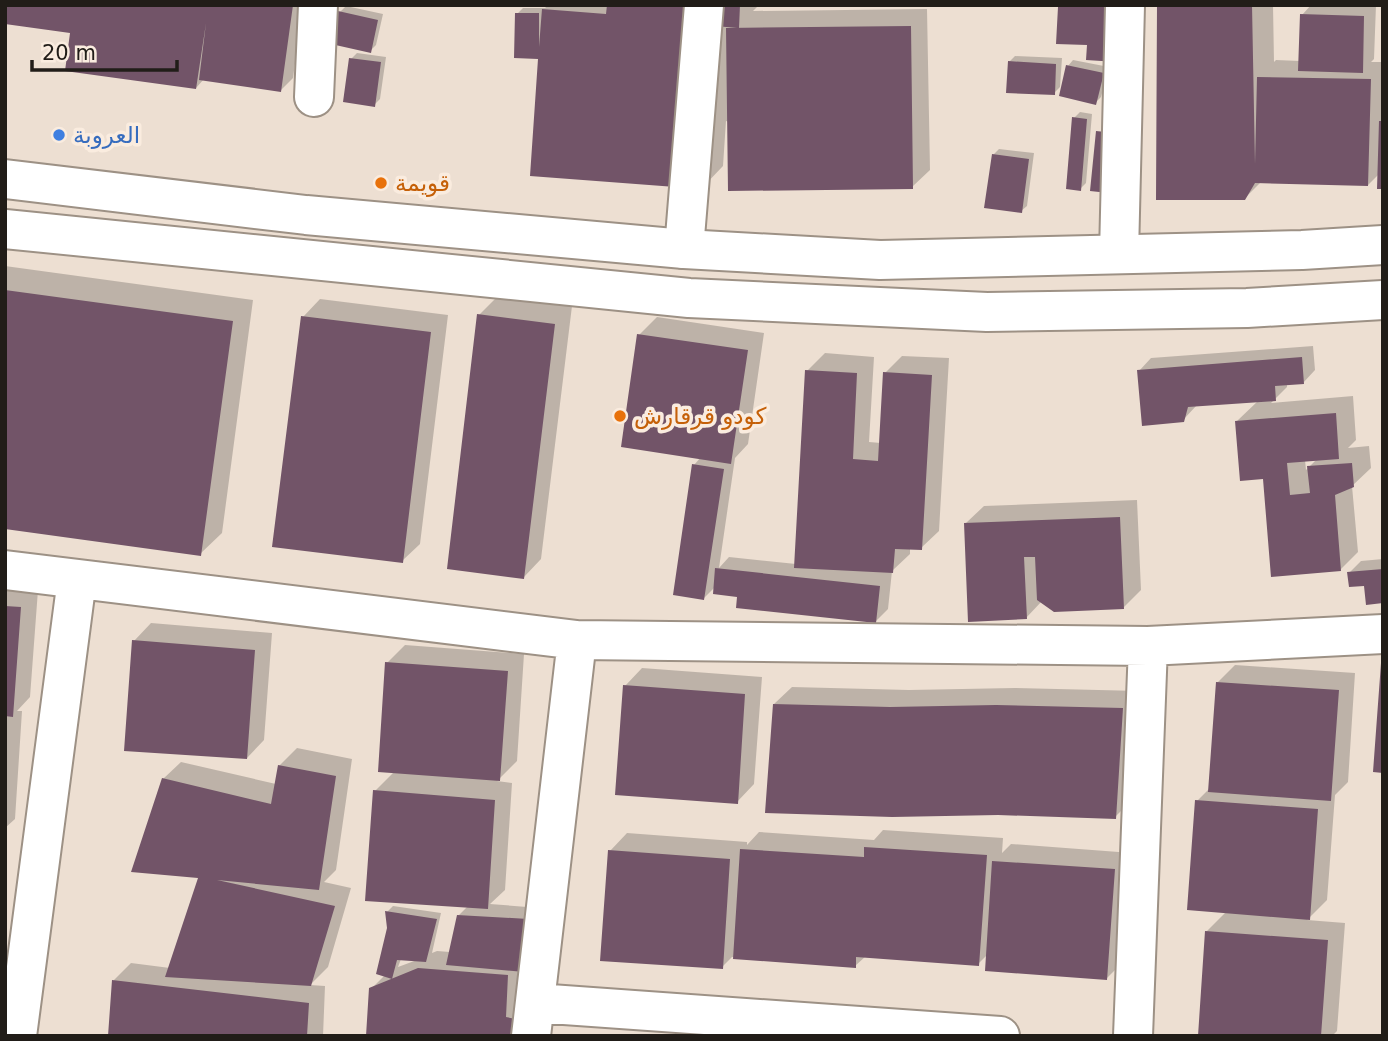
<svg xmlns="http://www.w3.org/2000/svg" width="1388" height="1041" viewBox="0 0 1388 1041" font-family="'DejaVu Sans',Vazirmatn,sans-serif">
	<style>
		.shadow { fill: #0003; fill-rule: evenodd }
		.building { fill: #725468 }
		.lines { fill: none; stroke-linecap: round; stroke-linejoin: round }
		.minor-casing { stroke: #9d9185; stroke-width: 42 }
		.major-casing { stroke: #9d9185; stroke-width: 42 }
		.minor { stroke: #fff; stroke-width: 38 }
		.major { stroke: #fff; stroke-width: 38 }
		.shop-dot { fill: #3f7fe0; stroke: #faecdf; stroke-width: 2.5 }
		.food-dot { fill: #e8710a; stroke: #faecdf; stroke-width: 2.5 }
		.labels { text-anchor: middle; stroke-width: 7; stroke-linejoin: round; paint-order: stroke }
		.shop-label { font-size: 23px; fill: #366cbe; stroke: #faecdf; text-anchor: start }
		.food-label { font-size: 23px; fill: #c56008; stroke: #faecdf; text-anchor: start }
	</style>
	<rect width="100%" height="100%" fill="#eddfd2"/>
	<!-- shadow -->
	<path class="shadow" d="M5 5H303L293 78 281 90 204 79 196 88 72 32Z
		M548 5H759L753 11 927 9 930 170 912 187 726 121 723 166 702 188 540 54 517 14 523 8H545Z
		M1159 5H1273L1274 62 1276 60 1300 61 1302 15 1311 5H1376L1374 59 1371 62H1383V187L1380 173 1368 185 1261 182 1244 199Z
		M346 6 383 14 376 45 370 51 340 12Z
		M357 53 386 57 380 99 374 105 351 59Z
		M1015 56 1062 58 1060 87 1054 93 1009 62Z
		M1073 60 1109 67 1101 97 1095 103 1068 66Z
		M1080 112 1092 114 1086 183 1080 189 1074 118Z
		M999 149 1034 153 1027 206 1021 211 993 155Z
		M5 266 253 300 222 533 200 554 5 527Z
		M497 297 572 306 541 559 524 577 479 315Z
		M320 299 448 315 420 544 402 561 303 317Z
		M657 317 764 333 748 444 735 458 719 568 729 557 796 564 807 371 825 353 874 357 869 442 881 443 885 373 902 356 949 358 939 531 921 548H910V554L892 571 888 609 876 621 739 596 716 586 704 598 694 465 701 457 639 335Z
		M1313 346 1315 370 1303 383 1287 384V387L1271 403 1353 396 1356 440 1348 448 1369 446 1371 468 1352 486 1358 552 1340 570 1265 477 1237 421 1259 400 1197 405 1183 420 1139 371 1151 358ZM1317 459 1306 470 1305 460Z
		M1137 500 1141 590 1124 607 1042 601 1026 618 966 523 984 506Z
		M1383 559V601L1366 584 1349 573 1361 561Z
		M5 588 38 590 30 697 17 711H22L15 819 5 828Z
		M151 623 272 633 264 740 247 758 134 641Z
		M405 645 524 654 517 761 497 781 512 783 505 890 490 904 540 908 535 1036 371 989 385 975 389 928 387 912 393 906 441 913 432 953 437 951 450 952 458 916 468 906 375 791 394 772 387 663ZM401 959 417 960 398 967Z
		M1235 665 1355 673 1348 782 1335 795 1327 900 1307 920 1345 923 1337 1031 1332 1036H1199L1206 932 1227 911 1197 801 1210 788 1217 683Z
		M642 668 762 677 754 784 737 802 625 686Z
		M792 687 909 690 1014 688 1140 691 1133 799 1115 817 774 704Z
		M297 748 352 759 336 870 324 882 351 888 328 967 310 985 325 986 323 1036H110L114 980 131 963 170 968 201 876 163 779 181 762 276 784 279 766Z
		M883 830 1003 838 1002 853 1011 844 1132 853 1124 961 1107 978 987 955 978 964 866 956 855 966 732 957 722 967 610 851 627 833 747 842V845L759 832 874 840Z"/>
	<!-- building -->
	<path class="building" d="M5 5H293L281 92 199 80 206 23 196 89 65 71 70 33 5 24Z
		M607 5H740L739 28 714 26 702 189 530 176 538 59 514 58 515 13H539V47L542 9 606 14Z
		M1067 5H1119L1117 62 1086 60 1087 45 1056 44 1058 7H1067Z
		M1157 5H1252L1255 164 1257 77 1371 79 1368 186 1255 183 1245 200H1156Z
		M338 11 378 20 371 53 331 44Z
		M1300 14 1364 16 1363 73 1298 71Z
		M911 26 913 189 728 191 726 28Z
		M349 58 381 62 375 107 343 102Z
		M1008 61 1056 64 1055 95 1006 93Z
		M1066 65 1104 73 1096 105 1059 96Z
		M1072 117 1087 119 1081 191 1066 189Z
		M1379 121H1383V189H1377Z
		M1096 131 1134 135 1127 195 1090 191Z
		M992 154 1029 159 1022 213 984 208Z
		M5 290 233 321 201 556 5 529Z
		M477 314 555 324 524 579 447 569Z
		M301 316 431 332 403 563 272 547Z
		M637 334 748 350 731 464 621 447Z
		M1302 357 1304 384 1275 386 1276 401 1188 407 1184 422 1142 426 1137 370Z
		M805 370 857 373 853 459 878 461 883 372 932 375 922 550 895 549 893 573 794 568Z
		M1336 413 1339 459 1287 463 1290 495 1310 493 1307 466 1352 463 1354 487 1335 495 1341 571 1271 577 1263 479 1240 481 1235 421Z
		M692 464 724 469 704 600 673 595Z
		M1120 517 1124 609 1054 612 1037 600 1035 557H1024L1027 619 968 622 964 523Z
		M715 568 880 586 876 623 736 608 737 597 713 594Z
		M1383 569V603L1366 605 1364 586 1349 587 1347 572Z
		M5 606 21 607 13 717 5 716Z
		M132 640 255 650 247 759 124 751Z
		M385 662 508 671 500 781 378 772Z
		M1381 663H1383V773L1373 772Z
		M1216 682 1339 690 1331 801 1208 792Z
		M623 685 745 694 738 804 615 795Z
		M773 704 890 707 996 705 1123 708 1116 819 998 815 892 817 765 813Z
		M278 765 336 776 319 890 217 880 335 906 311 986 165 977 198 878 131 872 162 778 271 804Z
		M373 790 495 800 488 909 365 901Z
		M1195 800 1318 809 1310 920 1187 910Z
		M864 847 987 855 979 966 856 957V968L733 959 740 849 864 857Z
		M608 850 730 859 723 969 600 961Z
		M992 861 1115 869 1107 980 985 971Z
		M385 911 437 919 426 962 397 960 392 979 376 974 387 928Z
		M457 915 528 919 524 972 446 965Z
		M1205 931 1328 940 1321 1036H1198Z
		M418 968 508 975 506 1017 525 1021 522 1036H366L369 988Z
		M112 980 309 1003 307 1036H108Z"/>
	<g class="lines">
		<defs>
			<path id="minor" d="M314 97 318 5
				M684 249 704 5
				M1119 254 1125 5
				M5 570 577 640 1148 646 1383 634
				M536 1003 1000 1036
				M17 1036 77 579
				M531 1036 577 640
				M1133 1036 1148 646"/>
			<path id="major" d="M5 179 306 215 684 249 880 260 1302 250 1383 245
				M5 229 689 298 987 312 1247 308 1383 300"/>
		</defs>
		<!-- minor casing -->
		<use href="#minor" class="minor-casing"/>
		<!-- major casing -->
		<use href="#major" class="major-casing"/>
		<!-- minor -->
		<use href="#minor" class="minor"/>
		<!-- major -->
		<use href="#major" class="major"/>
	</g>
	<!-- markers -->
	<circle class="shop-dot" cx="59" cy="135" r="7"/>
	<g class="food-dot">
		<circle cx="381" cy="183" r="7"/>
		<circle cx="620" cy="416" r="7"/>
	</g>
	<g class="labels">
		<!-- shop labels -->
		<g class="shop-label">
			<text x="73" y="143">العروبة</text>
		</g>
		<!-- food labels -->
		<g class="food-label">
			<text x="395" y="191">قويمة</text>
			<text x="634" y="424">كودو قرقارش</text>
		</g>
	</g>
	<!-- border -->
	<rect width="1388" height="1041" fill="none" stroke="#211d18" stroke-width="14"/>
	<!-- scale -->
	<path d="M32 60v10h145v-10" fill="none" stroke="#211d18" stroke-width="3.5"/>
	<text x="42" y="60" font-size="21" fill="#211d18" stroke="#faecdf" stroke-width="5" paint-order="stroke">20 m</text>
</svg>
